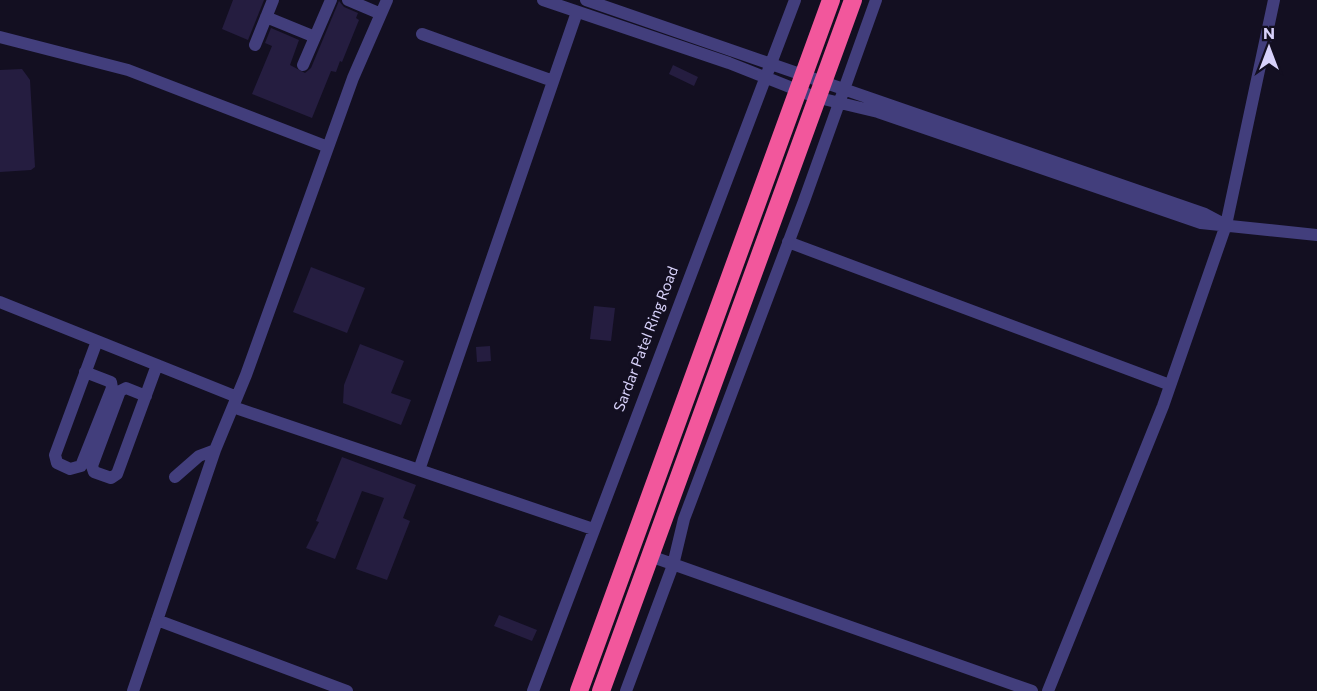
<svg xmlns="http://www.w3.org/2000/svg" width="1317" height="691" viewBox="0 0 1317 691" font-family="Commissioner,sans-serif">
	<style>
		.building { fill: #251d40 }
		.lines { fill: none; stroke-linecap: round; stroke-linejoin: round }
		.minor { stroke: #423e7c; stroke-width: 12 }
		.highway { stroke: #f2579c; stroke-width: 18 }
		.labels { text-anchor: middle; stroke-width: 5; stroke-linejoin: round; paint-order: stroke }
		.street-label { font-size: 15px; fill: #d8d2fb; stroke: #130f21 }
	</style>
	<rect width="100%" height="100%" fill="#130f21"/>
	<!-- building -->
	<path class="building" d="M233 0H264L248 40 222 29Z
		M339 1 344 7 358 13 356 18 359 20 342 62 340 61 336 72 331 71 312 118 252 94 272 46 265 43 271 28 299 40 290 65 305 73 311 68Z
		M673 65 698 77 694 86 669 74Z
		M22 69 30 80 35 167 31 170 0 172V70Z
		M311 267 365 288 347 333 293 312Z
		M594 306 615 308 611 341 590 339Z
		M360 344 404 361 391 393 411 400 401 425 343 403 344 385Z
		M490 346 491 361 477 362 476 347Z
		M342 457 416 485 403 518 410 521 387 580 356 569 384 498 362 491 335 559 306 548 319 522 316 521Z
		M499 615 537 630 532 641 494 626Z"/>
	<g class="lines">
		<!-- minor -->
		<path class="minor" d="M348 0 381 14
			M543 0 729 63 815 97 878 112 1201 223 1317 235
			M586 0 1205 214 1222 223
			M266 17 315 37
			M422 34 553 81
			M0 37 128 70 328 147
			M255 45 273 0
			M303 65 331 0
			M788 242 1170 385
			M0 302 237 397
			M85 372 111 382 112 388 81 466 70 469 57 463 55 455 97 341
			M146 396 126 388 120 391 92 466 94 472 111 478 117 474 157 365
			M233 407 593 529
			M419 470 577 12
			M175 477 199 456 215 450
			M650 556 1032 691
			M157 620 347 691
			M133 691 215 450 246 375 353 78 387 0
			M533 691 795 0
			M626 691 673 565 684 519 804 201 876 0
			M1048 691 1163 406 1226 225 1274 0"/>
		<!-- highway -->
		<path class="highway" d="M579 691 831 0
			M601 691 853 0"/>
	</g>
	<g class="labels">
		<!-- street labels -->
		<g class="street-label">
			<text transform="translate(646 339) rotate(-69)" y="5">Sardar Patel Ring Road</text>
		</g>
	</g>
	<!-- north arrow -->
	<g transform="translate(1269 48)" stroke="#130f21" stroke-width="4.5" paint-order="stroke">
	<path d="M0-4.5L10 22L0 15L-10 22Z" fill="#d8d2fb"/>
	<text y="-9" font-size="16" font-weight="bold" text-anchor="middle" fill="#d8d2fb">N</text>
	</g>
</svg>
